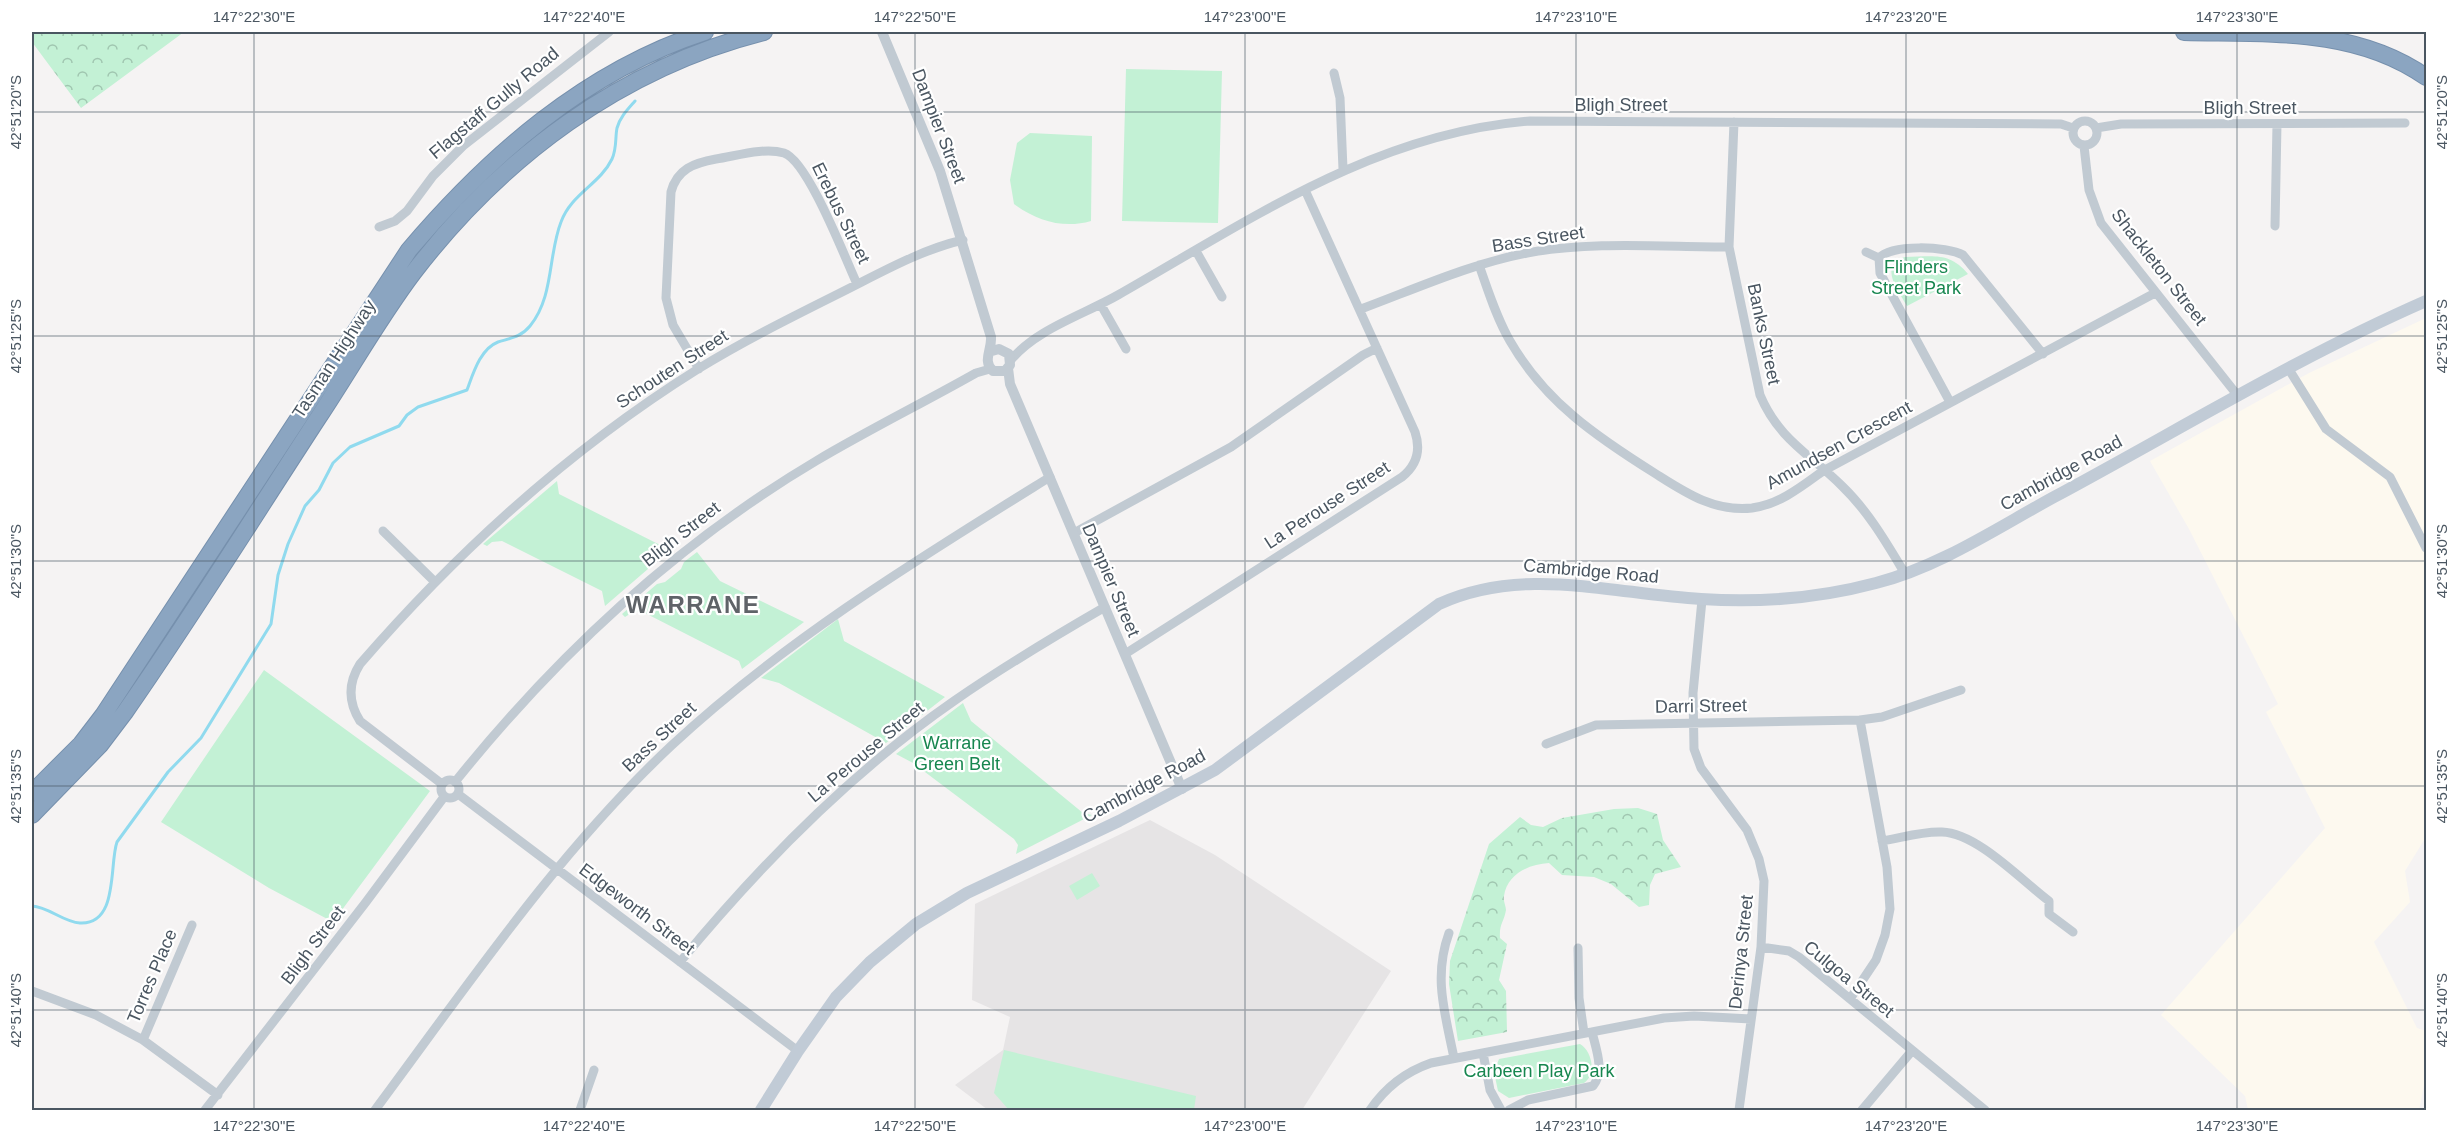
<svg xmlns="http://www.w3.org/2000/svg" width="2458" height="1142" viewBox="0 0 2458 1142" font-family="Helvetica,sans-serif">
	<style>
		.commercial { fill: #fdf9ef }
		.education { fill: #e6e4e5 }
		.green { fill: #c3f1d5 }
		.forest { fill: url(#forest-crowns) }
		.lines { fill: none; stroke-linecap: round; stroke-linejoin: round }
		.stream { stroke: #90daee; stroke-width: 3 }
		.motorway-casing { stroke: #7690ad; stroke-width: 18 }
		.minor { stroke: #c1cad2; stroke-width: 9 }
		.tertiary { stroke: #c1cad2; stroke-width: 10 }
		.secondary { stroke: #c1cbd6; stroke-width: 12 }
		.motorway { stroke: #8ba5c1; stroke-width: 16 }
		.ticks { fill: none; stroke: #4a5661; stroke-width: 1.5; stroke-opacity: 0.45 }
		.labels { text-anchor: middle; stroke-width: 4.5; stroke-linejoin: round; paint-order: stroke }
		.street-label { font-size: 18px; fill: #4a5661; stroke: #fff }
		.park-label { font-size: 18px; fill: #17864f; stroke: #fff }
		.district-label { font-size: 24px; font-weight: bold; letter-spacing: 1.5px; fill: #5f6368; stroke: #fff }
		.neatline { fill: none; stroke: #4a5661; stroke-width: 2 }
		.ticks-label { font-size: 15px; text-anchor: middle; fill: #4a5661 }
	</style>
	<defs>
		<pattern id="forest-crowns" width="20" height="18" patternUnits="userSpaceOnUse" patternTransform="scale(1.5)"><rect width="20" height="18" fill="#c3f1d5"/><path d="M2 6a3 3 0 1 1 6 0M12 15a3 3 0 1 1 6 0" fill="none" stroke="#a0c6b0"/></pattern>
	</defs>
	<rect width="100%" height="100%" fill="#f5f3f3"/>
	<!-- commercial -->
	<path class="commercial" d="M2426 318V837L2405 871 2410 902 2374 942 2417 1028 2426 1031V1076L2419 1110H2248L2245 1096 2161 1015 2325 828 2266 712 2278 704 2189 529 2150 461 2309 373Z"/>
	<!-- education -->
	<path class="education" d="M1150 820 1215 855 1391 971 1302 1110H988L955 1085 1003 1050 1010 1017 972 1000 975 904Z"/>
	<!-- green -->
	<path class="green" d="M1126 69 1222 71 1218 223 1122 221Z
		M1030 133 1092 136 1091 221C1064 229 1037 221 1014 204L1010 180 1017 143Z
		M1905 257C1932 257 1949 251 1968 274L1907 306C1898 290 1878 266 1905 257Z
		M557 481 559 494 670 550 605 606 602 591 502 541 492 542 487 546 483 544Z
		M697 552 720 581 804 622 742 669 739 661 641 611 633 612 625 617 622 614 657 584 665 582 681 569 684 562Z
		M838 619 844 641 945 697 886 743 779 683 761 678Z
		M264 670 430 791 333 922 269 888 161 822Z
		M963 703 971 721 1083 813 1092 815 1016 854 1018 845 1014 839 913 763 896 754Z
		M1092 873 1100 886 1077 900 1069 886Z
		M1580 1044C1592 1051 1597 1074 1584 1083L1509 1098 1498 1091 1494 1072 1499 1059Z
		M1004 1050 1196 1096 1194 1110H1009L994 1093Z"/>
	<!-- forest -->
	<path class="forest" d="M32 32H184L81 108 32 42Z
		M1638 808 1657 814 1663 840 1681 867 1655 874 1650 885 1649 905 1639 907 1611 884 1594 877 1562 875 1549 863C1529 864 1507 874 1504 896 1503 901 1506 906 1506 910 1504 922 1499 924 1500 938L1507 944 1499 980 1506 991 1507 1032 1458 1041 1449 984 1450 961 1489 844 1520 817 1531 825 1543 827 1562 818 1614 809Z"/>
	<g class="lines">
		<!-- stream -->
		<path class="stream" d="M32 906C49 907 63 922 80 923 119 925 109 864 117 842L168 772 201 738 271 624 278 575 288 544 305 506 319 490 333 463 350 447 399 426 407 415 418 407 467 390C473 374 480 349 498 342 511 338 521 337 530 326 554 297 548 255 561 222 571 194 600 184 612 159 617 148 615 138 617 128 620 117 628 109 635 101"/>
		<defs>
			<path id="motorway" d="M2184 32C2267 34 2355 27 2426 77
				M32 793 81 744 104 714 409 250C489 156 585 71 705 32
				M32 815 100 745 125 712C192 616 254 516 318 418 350 370 379 318 413 273 502 157 621 68 764 32"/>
		</defs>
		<!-- motorway casing -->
		<use href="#motorway" class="motorway-casing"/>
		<!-- minor -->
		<path class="minor" d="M1334 73 1340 98 1343 169
			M2073 133a12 12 0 1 1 24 0a12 12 0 1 1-24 0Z
			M1734 122 1729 247 1760 395C1779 440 1810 454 1842 486 1868 511 1886 542 1904 572
			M2096 128 2121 124 2405 123
			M2084 146 2089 190 2101 223 2238 396
			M2275 226 2277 124
			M379 227 395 221 407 211 433 176 463 146 609 32
			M1196 251 1222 297
			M1866 252 1879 258
			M1479 265C1488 290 1496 317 1510 341 1545 402 1597 437 1656 474 1686 493 1714 512 1752 508 1780 504 1801 487 1823 471L2155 293
			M1101 305 1126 349
			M1361 309C1415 289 1470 264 1527 253 1592 241 1662 247 1729 247
			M1010 361C1036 329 1083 315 1118 295 1250 220 1375 133 1530 121L2061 124 2073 128
			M2288 368 2326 429 2390 477 2426 548
			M699 369 673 325 666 298 671 192C677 169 694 163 716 159 736 156 764 147 784 153 808 161 845 258 857 284
			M1950 402 1880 273 1879 258C1891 244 1947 246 1963 255L2043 354
			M383 531 434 581
			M1074 533 1231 447 1363 355 1377 348
			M1702 600 1693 693 1694 749 1701 768 1747 830 1759 859 1764 881 1761 947 1739 1110
			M1125 654 1402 477C1417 465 1421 450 1415 432L1305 190
			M1546 744 1596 725 1860 720 1882 717 1961 690
			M441 789a9 9 0 1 1 18 0a9 9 0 1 1-18 0Z
			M455 782C557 655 676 544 816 461 868 430 923 403 976 373L990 369
			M442 784 360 721C348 702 348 683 360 664 458 551 570 449 698 369 742 342 788 319 834 296 875 276 919 250 963 240
			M458 794 798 1051
			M1882 841C1901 838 1922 831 1942 832 1977 833 2021 880 2049 901V914L2073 932
			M1449 933C1433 977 1445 1013 1454 1058
			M1761 947 1789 951 1799 957 1985 1110
			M1578 948 1579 998 1584 1033
			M680 962C760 865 850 773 954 701 1003 667 1053 637 1105 607
			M32 991 96 1015 143 1040 218 1095
			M1850 999 1876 960 1885 935 1890 909 1887 867 1860 720
			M143 1040 192 925
			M1483 1053 1490 1090 1501 1110
			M205 1110 366 902 444 797
			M375 1110C468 985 557 853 671 746 785 640 918 559 1050 477
			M580 1110 594 1070
			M1370 1110C1385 1088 1405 1072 1431 1063L1664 1018 1694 1016 1751 1019
			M1509 1110 1528 1100 1593 1086C1605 1071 1596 1049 1592 1032
			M1862 1110 1911 1052"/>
		<!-- tertiary -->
		<path class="tertiary" d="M882 32 940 171 991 337C992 350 982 361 993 371H1005L1010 365 1009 354 999 349 992 351
			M1008 368 1010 384 1182 789"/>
		<!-- secondary -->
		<path class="secondary" d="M761 1110 798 1051 836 997 870 962 916 924 967 893 1119 821 1215 770 1439 604C1524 565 1613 594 1701 599 1760 603 1820 598 1876 583 1939 567 1997 528 2054 497 2177 431 2298 357 2426 301"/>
		<!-- motorway -->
		<use href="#motorway" class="motorway"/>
	</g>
	<!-- ticks -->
	<path class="ticks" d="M254 32V1110M584 32V1110M915 32V1110M1245 32V1110M1576 32V1110M1906 32V1110M2237 32V1110M32 112H2426M32 336H2426M32 561H2426M32 786H2426M32 1010H2426"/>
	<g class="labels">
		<!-- street labels -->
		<g class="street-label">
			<text transform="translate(494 103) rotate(-40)" y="6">Flagstaff Gully Road</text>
			<text x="1621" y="111">Bligh Street</text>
			<text x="2250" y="114">Bligh Street</text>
			<text transform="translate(939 126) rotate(69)" y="6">Dampier Street</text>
			<text transform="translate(841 213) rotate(64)" y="6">Erebus Street</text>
			<text transform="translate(1538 239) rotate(-9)" y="6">Bass Street</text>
			<text transform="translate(2159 267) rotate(52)" y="6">Shackleton Street</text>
			<text transform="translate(1764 334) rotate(78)" y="6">Banks Street</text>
			<text transform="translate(334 359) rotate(-57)" y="6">Tasman Highway</text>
			<text transform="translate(672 369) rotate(-33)" y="6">Schouten Street</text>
			<text transform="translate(1839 445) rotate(-29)" y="6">Amundsen Crescent</text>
			<text transform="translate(2061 473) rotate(-29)" y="6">Cambridge Road</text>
			<text transform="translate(1327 505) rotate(-33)" y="6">La Perouse Street</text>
			<text transform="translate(681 534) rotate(-38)" y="6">Bligh Street</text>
			<text transform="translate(1591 571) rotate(5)" y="6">Cambridge Road</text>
			<text transform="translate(1111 580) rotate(67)" y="6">Dampier Street</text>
			<text transform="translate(1701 706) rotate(-1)" y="6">Darri Street</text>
			<text transform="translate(659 737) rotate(-43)" y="6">Bass Street</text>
			<text transform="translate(866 752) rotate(-40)" y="6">La Perouse Street</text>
			<text transform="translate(1144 786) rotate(-28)" y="6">Cambridge Road</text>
			<text transform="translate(637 909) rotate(37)" y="6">Edgeworth Street</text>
			<text transform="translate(313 945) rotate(-53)" y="6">Bligh Street</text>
			<text transform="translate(1741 952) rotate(-84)" y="6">Derinya Street</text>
			<text transform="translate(152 976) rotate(-67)" y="6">Torres Place</text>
			<text transform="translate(1849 979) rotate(39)" y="6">Culgoa Street</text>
		</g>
		<!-- park labels -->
		<g class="park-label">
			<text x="1916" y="273">Flinders<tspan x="1916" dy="21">Street Park</tspan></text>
			<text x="957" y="749">Warrane<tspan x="957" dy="21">Green Belt</tspan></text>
			<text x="1539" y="1077">Carbeen Play Park</text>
		</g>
		<!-- district labels -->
		<g class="district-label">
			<text x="693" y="613">WARRANE</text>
		</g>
	</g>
	<!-- border -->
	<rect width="2458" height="1142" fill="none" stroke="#ffffff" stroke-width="66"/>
	<rect x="33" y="33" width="2392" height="1076" class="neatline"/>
	<g class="ticks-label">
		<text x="254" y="22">147°22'30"E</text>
		<text x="584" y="22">147°22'40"E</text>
		<text x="915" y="22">147°22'50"E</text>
		<text x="1245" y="22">147°23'00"E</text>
		<text x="1576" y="22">147°23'10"E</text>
		<text x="1906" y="22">147°23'20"E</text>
		<text x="2237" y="22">147°23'30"E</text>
		<text transform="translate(16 112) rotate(-90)" y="5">42°51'20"S</text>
		<text transform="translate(2442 112) rotate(-90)" y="5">42°51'20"S</text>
		<text transform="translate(16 336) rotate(-90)" y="5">42°51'25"S</text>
		<text transform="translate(2442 336) rotate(-90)" y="5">42°51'25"S</text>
		<text transform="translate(16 561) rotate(-90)" y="5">42°51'30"S</text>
		<text transform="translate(2442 561) rotate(-90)" y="5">42°51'30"S</text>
		<text transform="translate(16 786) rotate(-90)" y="5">42°51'35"S</text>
		<text transform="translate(2442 786) rotate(-90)" y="5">42°51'35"S</text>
		<text transform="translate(16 1010) rotate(-90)" y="5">42°51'40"S</text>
		<text transform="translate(2442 1010) rotate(-90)" y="5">42°51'40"S</text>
		<text x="254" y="1131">147°22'30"E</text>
		<text x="584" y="1131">147°22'40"E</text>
		<text x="915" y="1131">147°22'50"E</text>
		<text x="1245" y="1131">147°23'00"E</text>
		<text x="1576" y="1131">147°23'10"E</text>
		<text x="1906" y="1131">147°23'20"E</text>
		<text x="2237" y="1131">147°23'30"E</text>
	</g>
</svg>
